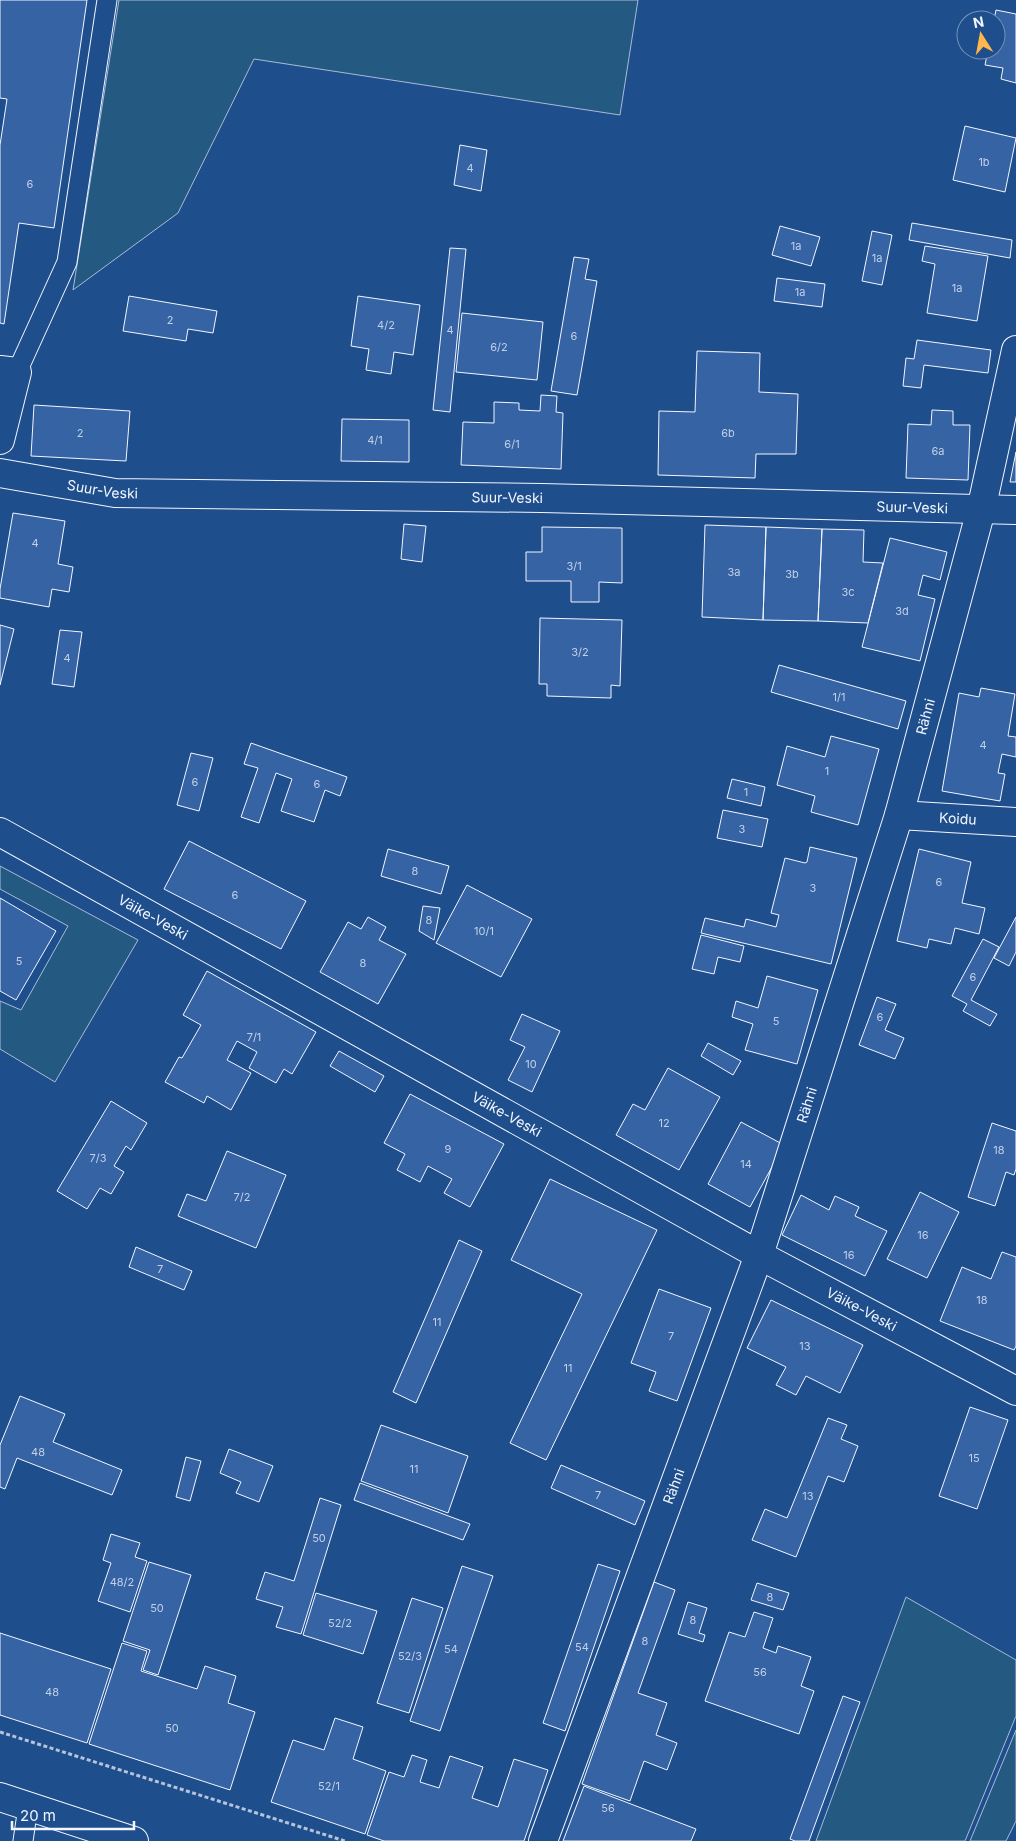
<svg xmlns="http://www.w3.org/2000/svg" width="1016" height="1841" viewBox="0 0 1016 1841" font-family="Inter,sans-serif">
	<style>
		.green { fill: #245a82; stroke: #a8bbd7 }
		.building { fill: #3563a3; stroke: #f2f6ff }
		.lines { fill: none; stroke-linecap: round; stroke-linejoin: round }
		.service-casing { stroke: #f2f6ff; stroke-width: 21 }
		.minor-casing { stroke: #f2f6ff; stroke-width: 30 }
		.secondary-casing { stroke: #f2f6ff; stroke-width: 30 }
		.path { stroke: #b3c4dc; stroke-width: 3; stroke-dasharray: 4 2.5; stroke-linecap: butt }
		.service { stroke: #1f4e8c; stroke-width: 19 }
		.minor { stroke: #1f4e8c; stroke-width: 28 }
		.secondary { stroke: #1f4e8c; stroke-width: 28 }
		.labels { text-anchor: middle; stroke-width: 4; stroke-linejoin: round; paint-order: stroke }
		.number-label { font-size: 11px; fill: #c3d1e8 }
		.street-label { font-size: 14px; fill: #f2f6ff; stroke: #1f4e8c }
	</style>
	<rect width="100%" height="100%" fill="#1f4e8c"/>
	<!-- green -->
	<path class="green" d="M119 0H638L620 115 254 59 178 213 73 290Z
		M0 866 138 940 55 1082 0 1049V1001L21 1010 68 926 0 889Z
		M906 1597 1016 1660V1716L965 1841H816Z
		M1016 1730V1821L1006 1841H970Z"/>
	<!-- building -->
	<path class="building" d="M0 0H87L54 228 19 223 4 324 0 323V145L7 99 0 98Z
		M996 10 1016 14V83L1001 79 1003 68 985 65 988 50H996V20H994Z
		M965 126 1016 138 1005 192 953 180Z
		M460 145 487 150 481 191 454 185Z
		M912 223 1012 240 1010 258 909 240Z
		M780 226 820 237 811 266 772 255Z
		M872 231 892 235 882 285 862 281Z
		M925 246 988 256 977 321 927 313 935 264 922 261Z
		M450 248 466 249 450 412 433 410Z
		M574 257 589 259 585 279 597 281 577 395 551 391Z
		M777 278 825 284 822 307 774 301Z
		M129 296 217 311 213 333 188 329 186 341 123 331Z
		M358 296 420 305 413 355 394 352 391 374 366 370 369 349 351 346Z
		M462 313 543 322 537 380 456 372Z
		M917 340 991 350 988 373 924 365 921 388 903 386 906 358 914 359Z
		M697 351 760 353 759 392 798 394 796 454H756L755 478 658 475 659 411 695 412Z
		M541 395 557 396 556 412 563 413 561 469 461 465 463 422 494 423V402L519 403V410L540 411Z
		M34 405 130 411 126 461 31 456Z
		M932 410 953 411V425H970L968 480 906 478 908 424 931 425Z
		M342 419 409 420V462L341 461Z
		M1016 452V482H1010Z
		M13 513 65 521 58 564 73 567 69 592 52 589 49 607 0 598V589Z
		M404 524 426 526 422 562 401 559Z
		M705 525 766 527 763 620 702 617Z
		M542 527 622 528V583L599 582V602H571V581H526V552H542Z
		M766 527 822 529 818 621 763 620Z
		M822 529 864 530 863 562 883 563 868 623 818 621Z
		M890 538 947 552 940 580 923 575 918 595 935 599 920 661 862 647Z
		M540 618 622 620 620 686 611 685V698L547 696V684H539Z
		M0 625 14 629 0 685Z
		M60 630 82 632 74 687 52 684Z
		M779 665 906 701 898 729 771 692Z
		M981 688 1015 694 1008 736 1016 737V757L1002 754 998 773 1005 774 1000 801 942 791 959 693 979 697Z
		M831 736 879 749 858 825 811 812 815 796 777 785 787 746 825 757Z
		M251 743 347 777 340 796 325 790 314 822 281 811 292 779 276 773 259 823 241 817 258 768 244 764Z
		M191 753 213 758 199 811 177 805Z
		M732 779 765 787 761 806 727 798Z
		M723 810 768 819 762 847 717 838Z
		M189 841 306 901 281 949 164 889Z
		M810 847 857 858 831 964 701 933 705 918 744 927 746 919 776 927 779 915 771 913 785 858 805 863 807 862Z
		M388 849 449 866 441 894 381 876Z
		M919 849 971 862 962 903 985 908 979 934 955 928 951 944 929 939 927 948 897 941Z
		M467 885 532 919 501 977 436 943Z
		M0 898 56 931 16 1000 0 991Z
		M423 906 440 908 434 940 419 931Z
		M368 917 386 927 379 940 406 954 378 1004 320 972 348 922 361 929Z
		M1016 917V952L1009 966 994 958Z
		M701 935 744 946 740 962 718 957 714 974 692 969Z
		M983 939 999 947 971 1000 997 1014 990 1026 963 1011 967 1004 952 996Z
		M207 971 316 1032 292 1074 284 1069 276 1083 249 1068 257 1052 237 1041 227 1060 251 1073 231 1110 207 1096 204 1103 165 1082 179 1057 182 1058 201 1025 183 1015Z
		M767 976 818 990 797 1064 745 1050 753 1024 732 1017 736 1001 758 1008Z
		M877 997 896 1004 885 1030 904 1038 895 1059 859 1045Z
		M522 1014 560 1031 532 1092 508 1080 525 1047 510 1040Z
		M708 1043 741 1061 733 1075 701 1056Z
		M339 1051 384 1076 375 1092 330 1066Z
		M668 1068 720 1097 679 1170 616 1135 633 1104 645 1110Z
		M410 1094 504 1144 470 1207 444 1193 452 1179 428 1166 420 1182 397 1170 405 1154 384 1143Z
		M111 1101 147 1123 131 1150 126 1146 114 1166 124 1172 111 1194 100 1188 87 1209 57 1191Z
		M741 1122 784 1145 750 1207 708 1184Z
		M992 1123 1016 1131V1169L1014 1175 1006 1172 995 1206 968 1197Z
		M227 1151 286 1175 256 1248 178 1216 187 1194 206 1201Z
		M550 1179 657 1230 546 1460 510 1443 582 1294 511 1260Z
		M920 1192 959 1212 927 1278 887 1259Z
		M801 1195 829 1210 835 1196 859 1207 855 1216 887 1231 865 1276 782 1235Z
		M459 1240 482 1251 416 1403 393 1392Z
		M136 1247 192 1271 184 1290 129 1267Z
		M1002 1252 1016 1257V1346L1014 1350 940 1321 962 1267 991 1279Z
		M659 1289 711 1308 677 1401 649 1391 656 1372 631 1363Z
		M771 1300 863 1345 840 1393 806 1376 796 1395 776 1385 786 1367 747 1348Z
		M20 1396 65 1414 53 1442 122 1470 112 1495 17 1458 5 1489 0 1487V1445Z
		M970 1407 1008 1420 977 1509 939 1496Z
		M828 1418 847 1425 841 1439 858 1446 844 1482 828 1476 796 1557 752 1540 765 1509 787 1518Z
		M381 1425 468 1456 448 1513 361 1481Z
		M229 1449 273 1466 259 1502 236 1493 241 1482 220 1473Z
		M186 1457 201 1461 190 1501 176 1497Z
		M561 1465 645 1501 635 1525 551 1488Z
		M360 1483 470 1524 463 1540 354 1500Z
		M320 1498 341 1505 301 1634 276 1627 283 1607 256 1599 265 1572 294 1581Z
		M111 1534 140 1543 135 1557 147 1561 130 1612 98 1601 111 1563 103 1560Z
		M149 1562 191 1575 158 1675 143 1670 150 1650 123 1641Z
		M598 1564 620 1571 565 1731 543 1723Z
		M462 1566 493 1576 440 1731 410 1721Z
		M654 1582 675 1590 638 1693 667 1703 656 1735 677 1743 667 1770 644 1761 630 1801 582 1784Z
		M757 1583 789 1593 783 1610 751 1600Z
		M316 1593 377 1611 363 1654 303 1635Z
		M412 1598 443 1608 409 1713 377 1703Z
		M688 1602 707 1608 699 1633 705 1635 703 1642 678 1634Z
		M754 1612 773 1618 763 1648 776 1653 778 1646 811 1657 801 1686 814 1691 799 1734 705 1701 729 1632 745 1637Z
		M0 1633 111 1669 87 1743 0 1715Z
		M122 1643 147 1651 141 1671 197 1689 205 1666 236 1676 228 1703 255 1712 230 1790 89 1744Z
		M843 1696 860 1702 809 1841H795L790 1839Z
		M335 1718 363 1727 353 1759 386 1771 365 1834 271 1802 293 1740 324 1750Z
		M412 1755 427 1760 420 1782 439 1788 450 1756 483 1767 472 1798 498 1807 514 1759 548 1770 524 1841H384L367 1835 389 1772 404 1777Z
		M584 1786 696 1829 691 1841H563Z"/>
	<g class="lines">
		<defs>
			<path id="service" d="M17 372 67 262 107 0
				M23 1841 28 1807"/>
			<g id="minor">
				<path d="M0 370 17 372 0 440"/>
				<path id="s1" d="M0 473 115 493 542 498 1016 510"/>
				<path id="s2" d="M899 815 1016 822"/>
				<path id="s3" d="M0 832 759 1255 1016 1391"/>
				<path id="s4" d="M543 1841 759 1255 899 815 981 510 1016 350"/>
			</g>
			<path id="secondary" d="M0 1797 134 1841"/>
		</defs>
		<!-- service casing -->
		<use href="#service" class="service-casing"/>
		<!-- minor casing -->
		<use href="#minor" class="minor-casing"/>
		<!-- secondary casing -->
		<use href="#secondary" class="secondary-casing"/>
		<!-- path -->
		<path class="path" d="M0 1732 345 1841"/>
		<!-- service -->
		<use href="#service" class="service"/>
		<!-- minor -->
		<use href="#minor" class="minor"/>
		<!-- secondary -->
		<use href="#secondary" class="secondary"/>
	</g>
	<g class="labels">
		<!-- number labels -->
		<g class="number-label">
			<text x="984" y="166">1b</text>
			<text x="470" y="172">4</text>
			<text x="30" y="188">6</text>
			<text x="796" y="250">1a</text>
			<text x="877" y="262">1a</text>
			<text x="957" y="292">1a</text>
			<text x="800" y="296">1a</text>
			<text x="170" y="324">2</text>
			<text x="386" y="329">4/2</text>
			<text x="450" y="334">4</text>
			<text x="574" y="340">6</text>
			<text x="499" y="351">6/2</text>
			<text x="80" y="437">2</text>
			<text x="728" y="437">6b</text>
			<text x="375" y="444">4/1</text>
			<text x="512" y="448">6/1</text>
			<text x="938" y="455">6a</text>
			<text x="35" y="547">4</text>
			<text x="574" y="570">3/1</text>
			<text x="734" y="576">3a</text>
			<text x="792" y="578">3b</text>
			<text x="848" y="596">3c</text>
			<text x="902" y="615">3d</text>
			<text x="580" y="656">3/2</text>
			<text x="67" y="662">4</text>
			<text x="839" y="701">1/1</text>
			<text x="983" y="749">4</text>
			<text x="827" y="775">1</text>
			<text x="195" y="786">6</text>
			<text x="317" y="788">6</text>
			<text x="746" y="796">1</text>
			<text x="742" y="833">3</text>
			<text x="415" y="875">8</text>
			<text x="939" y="886">6</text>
			<text x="813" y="892">3</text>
			<text x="235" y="899">6</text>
			<text x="429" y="924">8</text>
			<text x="484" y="935">10/1</text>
			<text x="19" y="965">5</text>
			<text x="363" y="967">8</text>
			<text x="973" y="981">6</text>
			<text x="880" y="1021">6</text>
			<text x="776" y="1025">5</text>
			<text x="254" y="1041">7/1</text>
			<text x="531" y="1068">10</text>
			<text x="664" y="1127">12</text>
			<text x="448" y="1153">9</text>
			<text x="999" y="1154">18</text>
			<text x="98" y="1162">7/3</text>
			<text x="746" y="1168">14</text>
			<text x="242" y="1201">7/2</text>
			<text x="923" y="1239">16</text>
			<text x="849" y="1259">16</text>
			<text x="160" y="1273">7</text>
			<text x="982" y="1304">18</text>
			<text x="437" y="1326">11</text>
			<text x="671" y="1340">7</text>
			<text x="805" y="1350">13</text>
			<text x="568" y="1372">11</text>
			<text x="38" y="1456">48</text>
			<text x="974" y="1462">15</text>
			<text x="414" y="1473">11</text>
			<text x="598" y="1499">7</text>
			<text x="808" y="1500">13</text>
			<text x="319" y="1542">50</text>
			<text x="122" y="1586">48/2</text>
			<text x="770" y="1601">8</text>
			<text x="157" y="1612">50</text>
			<text x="693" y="1624">8</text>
			<text x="340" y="1627">52/2</text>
			<text x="645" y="1645">8</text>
			<text x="582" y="1651">54</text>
			<text x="451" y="1653">54</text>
			<text x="410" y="1660">52/3</text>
			<text x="760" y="1676">56</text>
			<text x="52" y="1696">48</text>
			<text x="172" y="1732">50</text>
			<text x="329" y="1790">52/1</text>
			<text x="608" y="1812">56</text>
		</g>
		<!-- street labels -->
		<g class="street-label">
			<text dy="5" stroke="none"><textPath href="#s1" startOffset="104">Suur-Veski</textPath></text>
			<text dy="5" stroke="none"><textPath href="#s1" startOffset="509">Suur-Veski</textPath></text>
			<text dy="5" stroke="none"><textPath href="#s1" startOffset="914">Suur-Veski</textPath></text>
			<text dy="5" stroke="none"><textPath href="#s4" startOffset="1188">Rähni</textPath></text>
			<text dy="5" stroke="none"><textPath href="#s2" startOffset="59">Koidu</textPath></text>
			<text dy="5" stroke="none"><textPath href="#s3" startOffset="175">Väike-Veski</textPath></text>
			<text dy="5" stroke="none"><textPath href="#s4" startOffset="782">Rähni</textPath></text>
			<text dy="5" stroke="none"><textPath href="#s3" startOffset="580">Väike-Veski</textPath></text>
			<text dy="5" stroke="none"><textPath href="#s3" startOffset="985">Väike-Veski</textPath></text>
			<text dy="5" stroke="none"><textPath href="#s4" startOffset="378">Rähni</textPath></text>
		</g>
	</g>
	<!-- north arrow -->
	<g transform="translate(981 35) rotate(349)"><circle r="24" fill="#1f4e8c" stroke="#7391ba"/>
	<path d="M0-4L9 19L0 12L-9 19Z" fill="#ffb74d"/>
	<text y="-8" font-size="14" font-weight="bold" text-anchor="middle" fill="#f2f6ff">N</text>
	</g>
	<!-- scale -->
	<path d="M12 1821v8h122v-8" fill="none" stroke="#f2f6ff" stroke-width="2.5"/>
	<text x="20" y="1821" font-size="15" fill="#f2f6ff" stroke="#1f4e8c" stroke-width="4" paint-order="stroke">20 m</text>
</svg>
